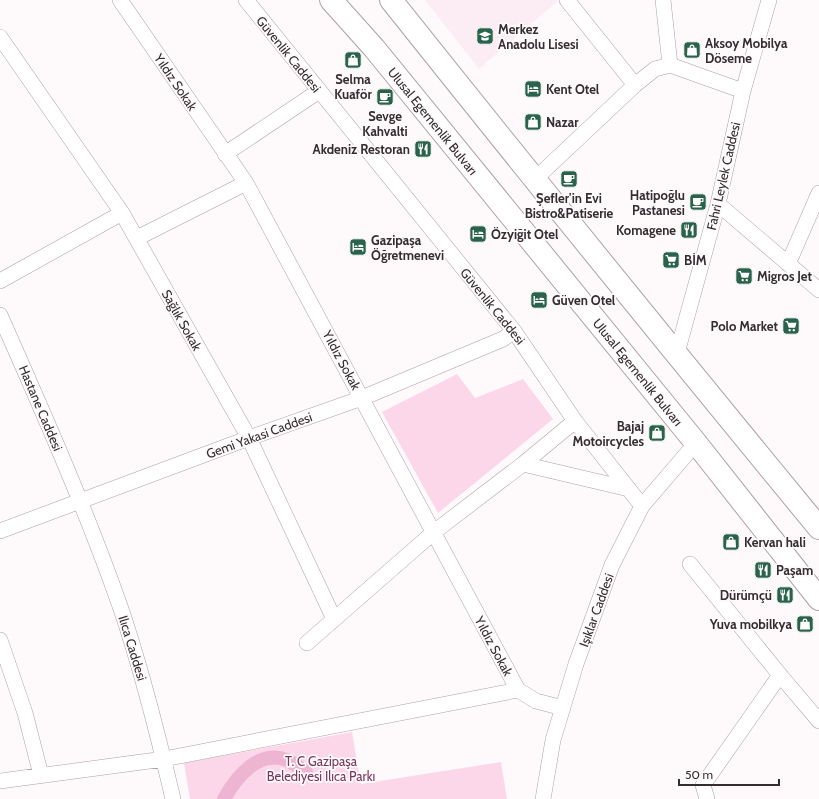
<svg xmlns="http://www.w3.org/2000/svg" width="819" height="799" viewBox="0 0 819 799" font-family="Cabin,sans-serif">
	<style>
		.built { fill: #fcecf4 }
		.green { fill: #fcd7ea }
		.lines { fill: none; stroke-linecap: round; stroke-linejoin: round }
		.canal { stroke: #eeb5d3; stroke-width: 14 }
		.minor-casing { stroke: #b09ea7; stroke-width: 16 }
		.trunk-casing { stroke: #b09ea7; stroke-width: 24 }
		.minor { stroke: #fff; stroke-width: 15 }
		.trunk { stroke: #fff; stroke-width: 22 }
		.labels { text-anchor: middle; stroke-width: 3.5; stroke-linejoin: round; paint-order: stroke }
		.poi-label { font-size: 13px; font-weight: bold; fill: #342d31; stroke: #fefafc; text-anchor: start }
		.street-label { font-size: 13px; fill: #342d31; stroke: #fefafc }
		.park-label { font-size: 13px; fill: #7a375e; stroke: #fefafc }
	</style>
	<rect width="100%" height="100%" fill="#fefafc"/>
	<!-- built -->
	<path class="built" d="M425 0H559L479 69Z"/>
	<!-- green -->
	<path class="green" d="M457 374 475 398 523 379 553 419 438 513 382 412Z
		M352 732 361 784 501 762 507 799H190L184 763Z"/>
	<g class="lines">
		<!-- canal -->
		<path class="canal" d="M224 799C236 777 259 749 287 760 294 763 300 768 306 772"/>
		<defs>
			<path id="minor" d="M120 0 246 183 518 690 536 701 563 708
				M246 0 514 331 575 421 642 506
				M567 0 635 85
				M663 0 670 65
				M0 37 122 213 249 438 334 619
				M670 65 743 91
				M225 154 319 91
				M534 180 635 85 655 69 670 65
				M718 204 819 290
				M137 238 246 183
				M788 264 819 193
				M0 281 122 213
				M0 315C43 412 86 509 121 609 142 671 158 735 173 799
				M677 353 718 204 743 91 769 0
				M523 464 629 489
				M0 531 249 438 362 398 503 339 514 331
				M690 564 780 675 819 721
				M0 640 25 713 41 775
				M307 643 434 532 523 464 575 421
				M0 781 164 759 518 690
				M543 799 553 740 576 664 612 565 642 506 696 443
				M707 799 703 785 780 675"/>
			<path id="trunk" d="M331 0 374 48 696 443 819 599
				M391 0C532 177 675 353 819 528"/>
		</defs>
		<!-- minor casing -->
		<use href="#minor" class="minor-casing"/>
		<!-- trunk casing -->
		<use href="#trunk" class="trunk-casing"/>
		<!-- minor -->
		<use href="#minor" class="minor"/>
		<!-- trunk -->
		<use href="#trunk" class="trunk"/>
	</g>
	<!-- icons -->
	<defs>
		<symbol id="school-square" viewBox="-11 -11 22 22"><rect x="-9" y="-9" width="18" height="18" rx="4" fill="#2a634c" stroke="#fefafc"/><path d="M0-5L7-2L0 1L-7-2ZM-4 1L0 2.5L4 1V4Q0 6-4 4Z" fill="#fff"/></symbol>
		<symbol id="shop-square" viewBox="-11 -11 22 22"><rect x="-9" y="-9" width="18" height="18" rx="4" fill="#2a634c" stroke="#fefafc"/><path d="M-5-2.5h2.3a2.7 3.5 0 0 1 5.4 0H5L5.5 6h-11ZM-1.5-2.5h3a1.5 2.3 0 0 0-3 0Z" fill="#fff"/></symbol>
		<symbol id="hotel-square" viewBox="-11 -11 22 22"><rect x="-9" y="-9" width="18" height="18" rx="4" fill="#2a634c" stroke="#fefafc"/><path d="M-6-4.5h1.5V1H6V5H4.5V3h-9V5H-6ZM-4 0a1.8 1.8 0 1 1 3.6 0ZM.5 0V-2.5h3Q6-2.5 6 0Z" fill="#fff"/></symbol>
		<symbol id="cafe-square" viewBox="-11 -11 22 22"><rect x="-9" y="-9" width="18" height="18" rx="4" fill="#2a634c" stroke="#fefafc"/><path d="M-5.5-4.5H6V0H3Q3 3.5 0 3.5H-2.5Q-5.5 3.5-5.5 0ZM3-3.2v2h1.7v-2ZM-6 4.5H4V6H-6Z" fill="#fff"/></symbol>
		<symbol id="restaurant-square" viewBox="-11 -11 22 22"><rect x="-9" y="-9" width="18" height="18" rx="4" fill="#2a634c" stroke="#fefafc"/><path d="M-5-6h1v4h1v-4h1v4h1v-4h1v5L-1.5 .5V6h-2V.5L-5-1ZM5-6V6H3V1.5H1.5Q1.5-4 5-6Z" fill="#fff"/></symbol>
		<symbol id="supermarket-square" viewBox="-11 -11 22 22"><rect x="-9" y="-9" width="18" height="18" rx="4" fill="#2a634c" stroke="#fefafc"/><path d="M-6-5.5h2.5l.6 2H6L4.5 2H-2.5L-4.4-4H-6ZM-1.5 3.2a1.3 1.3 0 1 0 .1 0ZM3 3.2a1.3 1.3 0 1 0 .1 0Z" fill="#fff"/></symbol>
	</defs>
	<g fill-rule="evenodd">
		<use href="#school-square" x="475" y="26" width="20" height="20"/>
		<use href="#shop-square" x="682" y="40" width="20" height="20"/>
		<use href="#shop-square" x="343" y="50" width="20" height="20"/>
		<use href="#hotel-square" x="523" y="79" width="20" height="20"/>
		<use href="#cafe-square" x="375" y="87" width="20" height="20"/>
		<use href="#shop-square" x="523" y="112" width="20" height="20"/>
		<use href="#restaurant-square" x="413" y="139" width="20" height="20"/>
		<use href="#cafe-square" x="559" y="169" width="20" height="20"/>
		<use href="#cafe-square" x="688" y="192" width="20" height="20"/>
		<use href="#restaurant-square" x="679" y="220" width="20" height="20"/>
		<use href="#hotel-square" x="468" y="224" width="20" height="20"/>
		<use href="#hotel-square" x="348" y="237" width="20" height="20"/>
		<use href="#supermarket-square" x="661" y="250" width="20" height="20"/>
		<use href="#supermarket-square" x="734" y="266" width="20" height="20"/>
		<use href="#hotel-square" x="529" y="290" width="20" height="20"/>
		<use href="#supermarket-square" x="781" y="316" width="20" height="20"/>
		<use href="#shop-square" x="647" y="423" width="20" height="20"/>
		<use href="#shop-square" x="721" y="532" width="20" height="20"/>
		<use href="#restaurant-square" x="753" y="560" width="20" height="20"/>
		<use href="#restaurant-square" x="775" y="585" width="20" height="20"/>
		<use href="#shop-square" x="795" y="614" width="20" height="20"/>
	</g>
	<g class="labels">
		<!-- poi labels -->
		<g class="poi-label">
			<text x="498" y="34">Merkez<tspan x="498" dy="15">Anadolu Lisesi</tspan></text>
			<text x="705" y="48">Aksoy Mobilya<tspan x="705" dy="15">Döseme</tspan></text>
			<text x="353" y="84" text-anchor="middle">Selma<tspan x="353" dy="15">Kuaför</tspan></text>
			<text x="546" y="94">Kent Otel</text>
			<text x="385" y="121" text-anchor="middle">Sevge<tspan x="385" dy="15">Kahvalti</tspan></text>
			<text x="546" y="127">Nazar</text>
			<text x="410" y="154" text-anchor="end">Akdeniz Restoran</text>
			<text x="685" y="200" text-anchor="end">Hatipoğlu<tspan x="685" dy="15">Pastanesi</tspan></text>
			<text x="569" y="203" text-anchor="middle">Şefler'in Evi<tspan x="569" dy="15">Bistro&amp;Patiserie</tspan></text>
			<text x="676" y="235" text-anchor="end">Komagene</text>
			<text x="491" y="239">Özyiğit Otel</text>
			<text x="371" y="245">Gazipaşa<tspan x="371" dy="15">Öğretmenevi</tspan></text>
			<text x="684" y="265">BİM</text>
			<text x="757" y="281">Migros Jet</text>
			<text x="552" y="305">Güven Otel</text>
			<text x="778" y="331" text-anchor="end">Polo Market</text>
			<text x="644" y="431" text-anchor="end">Bajaj<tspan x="644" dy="15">Motoircycles</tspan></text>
			<text x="744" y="547">Kervan hali</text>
			<text x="776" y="575">Paşam</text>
			<text x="772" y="600" text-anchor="end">Dürümçü</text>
			<text x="792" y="629" text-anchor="end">Yuva mobilkya</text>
		</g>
		<!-- street labels -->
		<g class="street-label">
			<text transform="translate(289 54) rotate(51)" y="5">Güvenlik Caddesi</text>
			<text transform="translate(176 82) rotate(56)" y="5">Yıldız Sokak</text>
			<text transform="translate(433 121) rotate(51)" y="5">Ulusal Egemenlik Bulvarı</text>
			<text transform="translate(723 176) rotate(-77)" y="5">Fahri Leylek Caddesi</text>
			<text transform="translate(493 306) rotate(51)" y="5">Güvenlik Caddesi</text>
			<text transform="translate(182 320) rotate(61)" y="5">Sağlık Sokak</text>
			<text transform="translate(342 360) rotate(62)" y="5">Yıldız Sokak</text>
			<text transform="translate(638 372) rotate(51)" y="5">Ulusal Egemenlik Bulvarı</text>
			<text transform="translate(41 408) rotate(67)" y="5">Hastane Caddesi</text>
			<text transform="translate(259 435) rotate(-20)" y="5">Gemi Yakasi Caddesi</text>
			<text transform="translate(596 610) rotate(-70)" y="5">Işıklar Caddesi</text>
			<text transform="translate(494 646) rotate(62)" y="5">Yıldız Sokak</text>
			<text transform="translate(133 648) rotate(73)" y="5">Ilıca Caddesi</text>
		</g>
		<!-- park labels -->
		<g class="park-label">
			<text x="321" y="766">T. C Gazipaşa<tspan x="321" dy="15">Belediyesi Ilıca Parkı</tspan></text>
		</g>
	</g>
	<!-- scale -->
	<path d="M679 779v6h100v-6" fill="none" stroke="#342d31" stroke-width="2"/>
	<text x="685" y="779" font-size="12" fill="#342d31" stroke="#fefafc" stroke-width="3" paint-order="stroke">50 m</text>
</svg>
